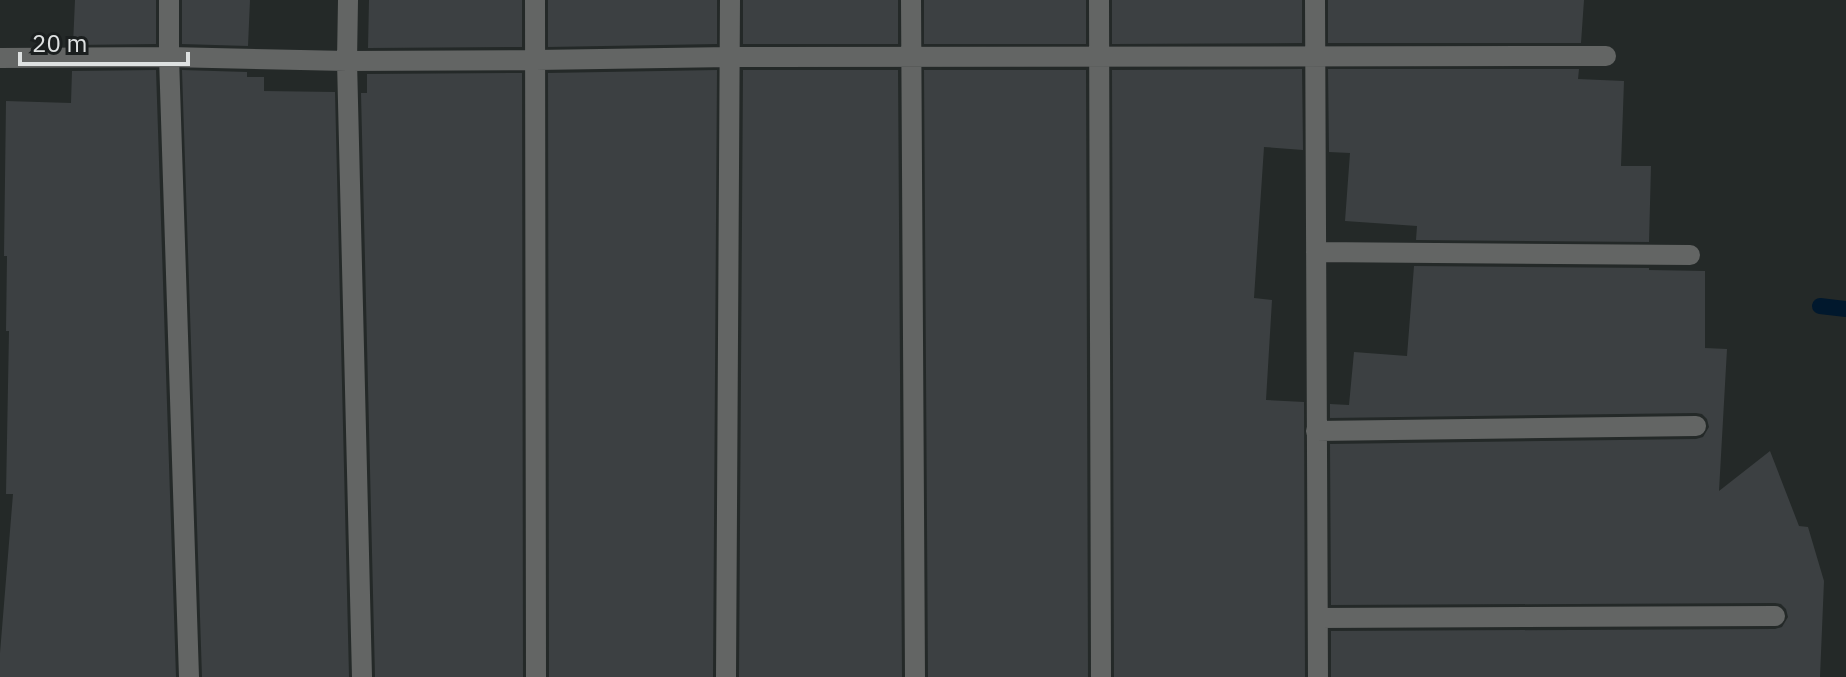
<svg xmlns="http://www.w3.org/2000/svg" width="1846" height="677" viewBox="0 0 1846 677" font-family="'IBM Plex Sans',sans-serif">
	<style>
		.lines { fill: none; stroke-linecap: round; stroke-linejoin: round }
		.stream { stroke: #01182d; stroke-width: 16 }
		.building { fill: #3c4042 }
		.minor { stroke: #636564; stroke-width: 20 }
	</style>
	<rect width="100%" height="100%" fill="#242928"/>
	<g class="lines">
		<!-- stream -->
		<path class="stream" d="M1820 306 1846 309"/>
	</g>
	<!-- building -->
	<path class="building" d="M75 0H156V44L73 45Z
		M182 0H250L248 46 182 44Z
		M369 0H522V47L368 48Z
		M548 0H717V44L548 47Z
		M743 0H898V44H743Z
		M924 0H1086V44H924Z
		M1112 0H1302V43L1112 44Z
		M1328 0H1584L1581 43H1328Z
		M1302 69 1303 150 1264 147 1254 298 1272 300 1266 400 1304 402 1305 677H1114L1112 70Z
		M1328 69H1579L1578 79 1624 81 1621 166H1651L1649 242 1416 240 1417 226 1345 221 1350 153 1329 152Z
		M156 70 176 677H0V653L13 494H6L9 331H6L7 256H4L6 101 71 103 72 71Z
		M182 70 247 72V77H264V91L335 92 349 677H202Z
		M717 70 713 677H549L548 73Z
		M743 70H898L902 677H739Z
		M924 70H1086L1088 677H928Z
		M522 73 523 677H375L361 93H367V74Z
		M1414 266 1649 268V270L1705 271V348L1727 349 1719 491 1770 451 1799 526 1808 527 1824 581 1820 677H1331V631L1775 629 1782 627 1788 617 1786 609 1781 604 1775 603 1331 605 1330 444 1696 439 1703 437 1709 427 1707 419 1702 414 1696 413 1330 418V404L1349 405 1354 352 1407 356Z"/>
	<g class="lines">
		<!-- minor -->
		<path class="minor" d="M169 0V57L189 677
			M348 0 347 61 362 677
			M535 0 536 677
			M911 0 915 677
			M1099 0 1101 677
			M1315 0 1318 677
			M0 58 169 57 347 61 536 60 730 57 1606 56
			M1316 252 1690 255
			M1316 431 1696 426
			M1318 618 1775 616
			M726 677 730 0"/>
	</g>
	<!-- scale -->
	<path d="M20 52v12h168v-12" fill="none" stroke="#dee1e1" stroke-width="4"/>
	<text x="32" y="52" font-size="24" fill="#dee1e1" stroke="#1b1f1f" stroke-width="6" paint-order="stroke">20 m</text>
</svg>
